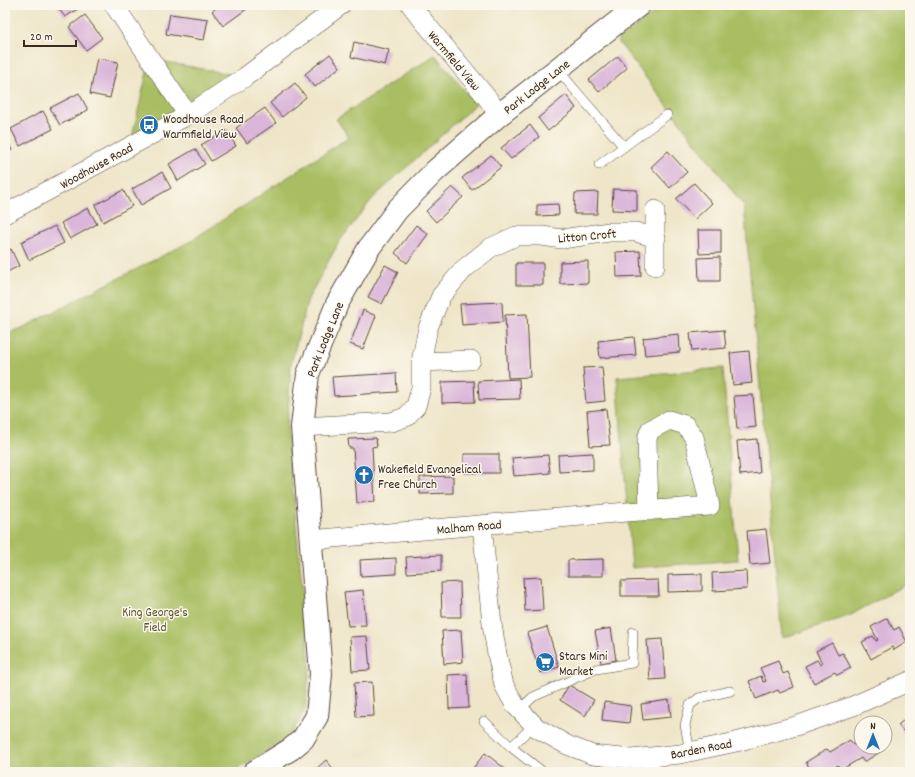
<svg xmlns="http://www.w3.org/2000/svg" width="915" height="777" viewBox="0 0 915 777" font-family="Dekko,sans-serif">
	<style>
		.green { fill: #a9be62; stroke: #727440 }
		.building { fill: #dab6da }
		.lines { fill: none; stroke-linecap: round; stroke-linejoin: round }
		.service-casing { stroke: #564638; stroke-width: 10 }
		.minor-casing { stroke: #564638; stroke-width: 20 }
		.tertiary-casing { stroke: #564638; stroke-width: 24 }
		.service { stroke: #fff; stroke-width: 9 }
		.minor { stroke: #fff; stroke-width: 19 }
		.tertiary { stroke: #fff; stroke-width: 22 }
		.labels { text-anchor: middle; stroke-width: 3; stroke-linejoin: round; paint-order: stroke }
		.street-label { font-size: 13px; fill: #3b2a1e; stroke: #fbf7ec }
		.poi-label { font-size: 13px; fill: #3b2a1e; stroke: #fbf7ec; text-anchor: start }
		.park-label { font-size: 13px; fill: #5c5632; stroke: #fbf7ec }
	</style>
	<rect width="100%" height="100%" fill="#fbf7ec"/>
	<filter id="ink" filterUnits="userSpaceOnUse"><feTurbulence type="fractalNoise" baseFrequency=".025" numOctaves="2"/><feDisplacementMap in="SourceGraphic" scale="8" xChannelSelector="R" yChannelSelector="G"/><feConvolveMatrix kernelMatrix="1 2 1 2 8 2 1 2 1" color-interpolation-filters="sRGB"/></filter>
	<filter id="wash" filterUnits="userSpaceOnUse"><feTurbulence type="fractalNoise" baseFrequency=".012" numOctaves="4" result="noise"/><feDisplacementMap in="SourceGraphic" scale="16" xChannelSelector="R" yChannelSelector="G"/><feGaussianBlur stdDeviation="0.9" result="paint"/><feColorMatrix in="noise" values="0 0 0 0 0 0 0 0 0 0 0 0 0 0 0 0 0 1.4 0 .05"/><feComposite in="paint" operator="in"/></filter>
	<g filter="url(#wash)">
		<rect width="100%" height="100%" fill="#efe6c9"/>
		<!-- green -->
		<path class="green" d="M664 5H910V582L849 616 782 638 744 206 617 40Z
			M435 55 476 104 373 198 339 242 308 299 291 364 287 430 310 668 305 710 292 733 280 743 233 772H5V334L22 328 189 242 349 137 336 119Z
			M150 59 245 77 130 146Z
			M723 368 738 560 632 568 617 377Z"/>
		<g id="blocks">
			<!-- building -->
			<path class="building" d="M56 5H79L81 7 65 17Z
				M221 5H246L248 8 223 26 212 11Z
				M170 14 208 19 204 40 166 34Z
				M85 15 102 38 86 50 69 27Z
				M354 42 389 50 385 65 351 57Z
				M330 54 340 67 315 87 305 74Z
				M618 56 627 68 599 92 589 80Z
				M97 58 118 62 110 98 90 94Z
				M295 83 306 97 282 117 270 103Z
				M79 93 88 110 60 125 50 108Z
				M566 95 576 108 548 131 538 118Z
				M265 108 276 123 247 143 236 128Z
				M43 111 53 129 20 146 11 129Z
				M530 125 539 137 511 159 501 148Z
				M226 130 236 146 211 161 201 145Z
				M5 136 12 150 5 153Z
				M195 149 205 164 178 181 169 164Z
				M668 151 687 172 670 188 651 167Z
				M491 155 501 167 472 190 462 178Z
				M162 172 171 188 141 205 132 189Z
				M694 183 712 203 695 219 676 199Z
				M452 187 463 197 436 222 426 211Z
				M613 189 637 190V211L612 210Z
				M123 190 132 206 103 222 95 205Z
				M598 192 597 214H574L575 193Z
				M558 204 559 215 537 216V205Z
				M88 208 97 224 70 239 61 223Z
				M416 225 428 234 407 263 395 253Z
				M55 226 64 243 29 260 21 242Z
				M698 230H721V253L699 254Z
				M11 249 19 266 5 273V252Z
				M640 251 641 276 617 277 616 252Z
				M720 257V281H699L698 258Z
				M588 261V283L560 284V262Z
				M516 263H543V285H516Z
				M385 265 398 272 382 304 368 297Z
				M502 302 503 322 462 325 460 304Z
				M363 310 376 316 363 349 350 344Z
				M527 314 530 377 508 378 505 315Z
				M724 330 726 348 692 351 690 333Z
				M679 334 680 352 645 355 643 338Z
				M634 337 636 355 600 358 598 341Z
				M749 351 752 383 733 385 730 353Z
				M602 367 605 401 586 403 583 368Z
				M396 373 397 392 334 396 332 377Z
				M519 379 520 399 479 400 478 381Z
				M474 381 475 402 442 403V382Z
				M753 395 756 427 737 429 734 396Z
				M606 409 610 445 590 446 587 411Z
				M376 438 377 446 372 447 375 502 357 503 353 448H349L348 439Z
				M757 439 760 473 740 475 737 441Z
				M593 453V470L559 472 558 455Z
				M464 454H499V473H464Z
				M548 455 550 473 514 476 512 458Z
				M453 476V493L420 494V477Z
				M766 529 770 563 750 565 747 531Z
				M441 555V571L407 573 406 557Z
				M396 558V574L361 576 360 560Z
				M603 559V576H568V560Z
				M746 571 747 589 713 591 712 573Z
				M702 574V591L668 592V575Z
				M541 577 543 610 525 611 523 578Z
				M658 580 659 596H621V581Z
				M460 582 461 617H442L441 583Z
				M363 590 366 625 348 626 344 592Z
				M887 618 894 630 899 627 907 642 894 650 892 647 871 659 862 642 873 636 876 641 878 640 871 627Z
				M547 627 559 667 540 673 527 633Z
				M611 628 616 660 601 663 595 631Z
				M461 630 463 662 444 664 442 631Z
				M367 636 370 670 352 671 350 637Z
				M662 639 665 679 650 680 647 640Z
				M832 643 838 655 843 653 851 668 837 675 835 672 814 683 805 666 817 660 820 665 822 664 816 651Z
				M778 661 783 674 788 672 794 687 780 693 778 690 756 699 749 681 761 676 763 682 766 681 760 668Z
				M467 674 469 708 449 709 448 675Z
				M372 682 374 716 356 717 354 683Z
				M569 685 594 700 585 716 560 700Z
				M669 700 671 717 643 720 641 704Z
				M604 702 631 706 629 723 602 720Z
				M910 715V737L909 738 898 725Z
				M850 740 853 745 861 740V747H883L885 749 864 762 861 758 841 770 838 765 827 772H812L806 762 827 749 830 752Z
				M485 753 509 772H470Z
				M326 760 336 772H313Z"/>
		</g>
	</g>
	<g filter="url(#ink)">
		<use href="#blocks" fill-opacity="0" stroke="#564638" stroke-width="1"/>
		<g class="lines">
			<defs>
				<path id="service" d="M557 69 624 147
					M599 165 667 115
					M519 710 533 697 596 669 632 663 633 632
					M484 721 511 747 543 772
					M511 747 534 725
					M690 752 685 725 690 705 699 698 730 691"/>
				<path id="minor" d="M114 5 188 115
					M411 5 421 18 488 99 499 115
					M655 210V266
					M5 214 188 115 245 77 341 5
					M421 362 471 360
					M302 427 391 422 406 417 416 406 421 388V362L428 328 441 296 464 269 490 248 516 236H542L562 239 609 232H636L656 238
					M482 525 492 624 497 654 504 685 515 705 537 728 567 745 593 755 631 759 680 754 736 742 796 726 853 706 910 681
					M310 540 627 512 710 506 694 437 685 425 669 420 650 430 647 439 649 511"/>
				<path id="tertiary" d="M254 772 291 749 303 739 317 716 321 674 302 427 308 374 337 304 369 248 397 210 435 171 499 115 639 5"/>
			</defs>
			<!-- service casing -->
			<use href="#service" class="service-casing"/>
			<!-- minor casing -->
			<use href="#minor" class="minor-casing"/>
			<!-- tertiary casing -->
			<use href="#tertiary" class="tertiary-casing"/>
			<!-- service -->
			<use href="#service" class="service"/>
			<!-- minor -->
			<use href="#minor" class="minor"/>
			<!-- tertiary -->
			<use href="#tertiary" class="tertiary"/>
		</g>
	</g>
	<!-- icons -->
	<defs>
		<symbol id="bus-disc" viewBox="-11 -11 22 22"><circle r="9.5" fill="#1f6fb2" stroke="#fbf7ec"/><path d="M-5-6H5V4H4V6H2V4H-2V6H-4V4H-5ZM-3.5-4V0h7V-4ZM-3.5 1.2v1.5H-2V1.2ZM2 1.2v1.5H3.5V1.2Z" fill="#fff"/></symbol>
		<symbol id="church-disc" viewBox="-11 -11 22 22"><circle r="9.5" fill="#1f6fb2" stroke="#fbf7ec"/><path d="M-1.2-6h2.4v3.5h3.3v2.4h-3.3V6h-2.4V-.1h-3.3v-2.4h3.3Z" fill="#fff"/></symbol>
		<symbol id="supermarket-disc" viewBox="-11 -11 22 22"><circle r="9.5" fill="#1f6fb2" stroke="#fbf7ec"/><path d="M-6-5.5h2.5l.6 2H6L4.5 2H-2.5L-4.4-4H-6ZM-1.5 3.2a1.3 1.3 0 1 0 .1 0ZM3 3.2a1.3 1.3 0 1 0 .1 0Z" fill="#fff"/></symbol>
	</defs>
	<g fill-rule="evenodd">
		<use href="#bus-disc" x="138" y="114" width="22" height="22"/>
		<use href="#church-disc" x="353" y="464" width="22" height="22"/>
		<use href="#supermarket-disc" x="534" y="651" width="22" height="22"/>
	</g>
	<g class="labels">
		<!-- street labels -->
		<g class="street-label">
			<text transform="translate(455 60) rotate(50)" y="5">Warmfield View</text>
			<text transform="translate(536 86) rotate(-38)" y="5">Park Lodge Lane</text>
			<text transform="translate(96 165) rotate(-29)" y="5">Woodhouse Road</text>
			<text transform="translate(587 235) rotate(-5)" y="5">Litton Croft</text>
			<text transform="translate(324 339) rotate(-68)" y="5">Park Lodge Lane</text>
			<text transform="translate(469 526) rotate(-5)" y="5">Malham Road</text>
			<text transform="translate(701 748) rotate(-11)" y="5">Barden Road</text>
		</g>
		<!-- poi labels -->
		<g class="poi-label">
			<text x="163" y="123">Woodhouse Road<tspan x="163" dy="15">Warmfield View</tspan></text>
			<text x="378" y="473">Wakefield Evangelical<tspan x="378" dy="15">Free Church</tspan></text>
			<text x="559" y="660">Stars Mini<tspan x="559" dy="15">Market</tspan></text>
		</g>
		<!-- park labels -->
		<g class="park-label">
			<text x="155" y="616">King George's<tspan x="155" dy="15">Field</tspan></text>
		</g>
	</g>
	<!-- margin -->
	<rect width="915" height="777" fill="none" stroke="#fbf7ec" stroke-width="20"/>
	<!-- north arrow -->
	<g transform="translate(873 735)"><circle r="19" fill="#fbf7ec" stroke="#aea59a"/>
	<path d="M0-3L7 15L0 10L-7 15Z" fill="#1f6fb2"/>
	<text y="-6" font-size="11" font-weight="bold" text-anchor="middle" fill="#3b2a1e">N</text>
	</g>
	<!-- scale -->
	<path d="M24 40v6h52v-6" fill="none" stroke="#3b2a1e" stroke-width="2"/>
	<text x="30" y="40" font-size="12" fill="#3b2a1e" stroke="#fbf7ec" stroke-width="3" paint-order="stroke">20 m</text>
</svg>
